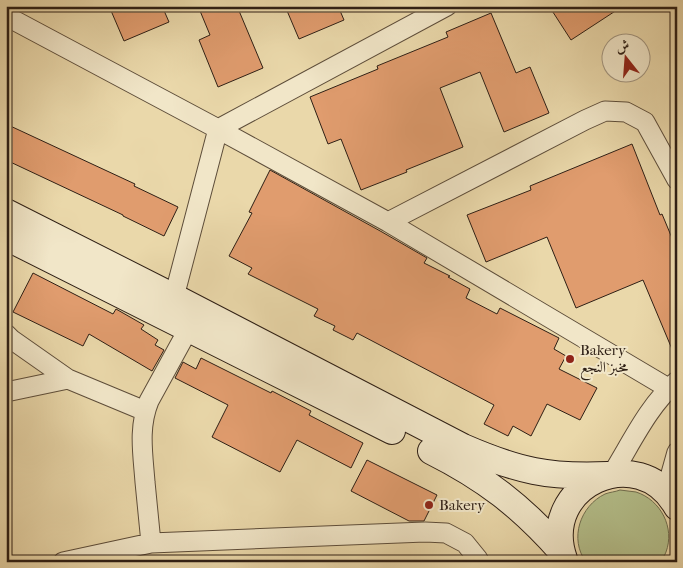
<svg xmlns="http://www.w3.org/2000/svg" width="683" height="568" viewBox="0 0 683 568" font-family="'IM FELL French Canon',Amiri,serif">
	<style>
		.green { fill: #b4bf8b; stroke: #716f50 }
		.building { fill: #e09c6e; stroke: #2e1f15 }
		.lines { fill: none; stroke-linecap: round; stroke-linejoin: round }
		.street-casing { stroke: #5d4d3a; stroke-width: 21 }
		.secondary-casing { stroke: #2e1f15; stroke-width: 28 }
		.street { stroke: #f1e6c8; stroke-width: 19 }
		.secondary { stroke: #f1e6c8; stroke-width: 26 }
		.poi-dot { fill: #8f2418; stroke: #f1e6c8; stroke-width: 2 }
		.labels { text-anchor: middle; stroke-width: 4; stroke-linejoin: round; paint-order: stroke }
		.poi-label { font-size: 15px; fill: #2e1f15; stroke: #f1e6c8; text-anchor: start }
	</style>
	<rect width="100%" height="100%" fill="#ead8aa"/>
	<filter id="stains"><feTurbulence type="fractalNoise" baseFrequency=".004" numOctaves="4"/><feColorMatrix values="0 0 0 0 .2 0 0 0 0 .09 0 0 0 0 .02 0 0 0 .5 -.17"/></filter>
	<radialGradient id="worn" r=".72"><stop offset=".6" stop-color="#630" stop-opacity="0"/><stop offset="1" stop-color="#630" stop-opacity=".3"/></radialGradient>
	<!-- green -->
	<path class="green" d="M620 490C625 491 631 491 636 492 661 500 675 528 666 552 665 555 662 559 660 562H586C569 539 580 506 605 494 610 492 615 492 620 490Z"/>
	<!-- building -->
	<path class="building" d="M109 6H162L169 22 124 41Z
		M198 6H237L263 68 218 87 199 40 210 35Z
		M285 6H338L344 20 299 39Z
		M549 6H623L571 40Z
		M491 13 516 73 530 67 549 113 504 132 480 72 440 88 463 147 406 170 407 172 361 190 341 139 328 144 310 97 378 69 377 66 448 37 446 32Z
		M6 124 135 184 134 186 178 207 164 236 123 216V215L6 160Z
		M632 144 660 215 662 214 677 250V361L643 280 576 308 547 237 486 262 467 215 531 190 530 186Z
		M270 170 382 232 427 258 424 263 450 276 448 277 470 289 466 298 497 314 500 308 559 338 554 349 566 356 559 369 597 388 580 420 547 404 531 436 513 426 508 436 484 424 494 405 357 333 353 340 333 330 335 326 314 316 318 309 248 274 252 268 229 256 252 213 249 212Z
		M33 273 113 314 116 309 144 325 141 329 158 340 155 345 164 350 152 371 89 334 83 346 13 312Z
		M201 358 271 393 272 391 311 411 309 415 363 443 351 468 297 440 280 472 212 437 228 405 175 378 183 362 196 369Z
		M367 460 437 495 424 521H409L351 491Z"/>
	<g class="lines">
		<defs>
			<path id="street" d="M6 16 218 129 388 222 668 388
				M388 222 585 120 605 111 626 112 645 122 677 180
				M174 297 218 129 447 6
				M6 334 11 339 68 379 145 411
				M6 392 68 379
				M612 474C632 442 648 406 677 381
				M668 494 670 477 677 452
				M151 543C149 523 147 502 145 482 143 454 138 428 149 401L189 328
				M63 562 151 543 425 532 446 533 465 543 478 559V562"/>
			<path id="secondary" d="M6 212 174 297 463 447C486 457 509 466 534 471 558 476 583 476 608 475
				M6 237 392 431
				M431 451C485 478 521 506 561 551
				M564 559C538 485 639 439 677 507"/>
		</defs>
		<!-- street casing -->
		<use href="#street" class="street-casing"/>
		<!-- secondary casing -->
		<use href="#secondary" class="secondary-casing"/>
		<!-- street -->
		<use href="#street" class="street"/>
		<!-- secondary -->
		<use href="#secondary" class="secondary"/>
	</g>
	<!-- markers -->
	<g class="poi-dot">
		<circle cx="570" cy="359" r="5"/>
		<circle cx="429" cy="505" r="5"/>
	</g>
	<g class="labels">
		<!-- poi labels -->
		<g class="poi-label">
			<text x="580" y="355">Bakery<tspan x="580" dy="17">مخبز النجع</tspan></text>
			<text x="439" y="510">Bakery</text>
		</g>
	</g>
	<!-- margin -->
	<rect width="683" height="568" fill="none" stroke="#ead8aa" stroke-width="25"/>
	<rect x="8" y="8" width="668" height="553" fill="none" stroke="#2e1f15" stroke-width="2.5"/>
	<rect x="12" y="12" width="658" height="543" fill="none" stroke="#2e1f15"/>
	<!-- north arrow -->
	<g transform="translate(626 58) rotate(343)"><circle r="24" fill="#f1e6c8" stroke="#a39680"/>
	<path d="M0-4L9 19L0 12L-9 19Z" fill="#8f2418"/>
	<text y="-8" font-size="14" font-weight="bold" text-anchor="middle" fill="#2e1f15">ش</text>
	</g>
	<rect width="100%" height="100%" filter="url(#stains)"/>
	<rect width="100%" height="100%" fill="url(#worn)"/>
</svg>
